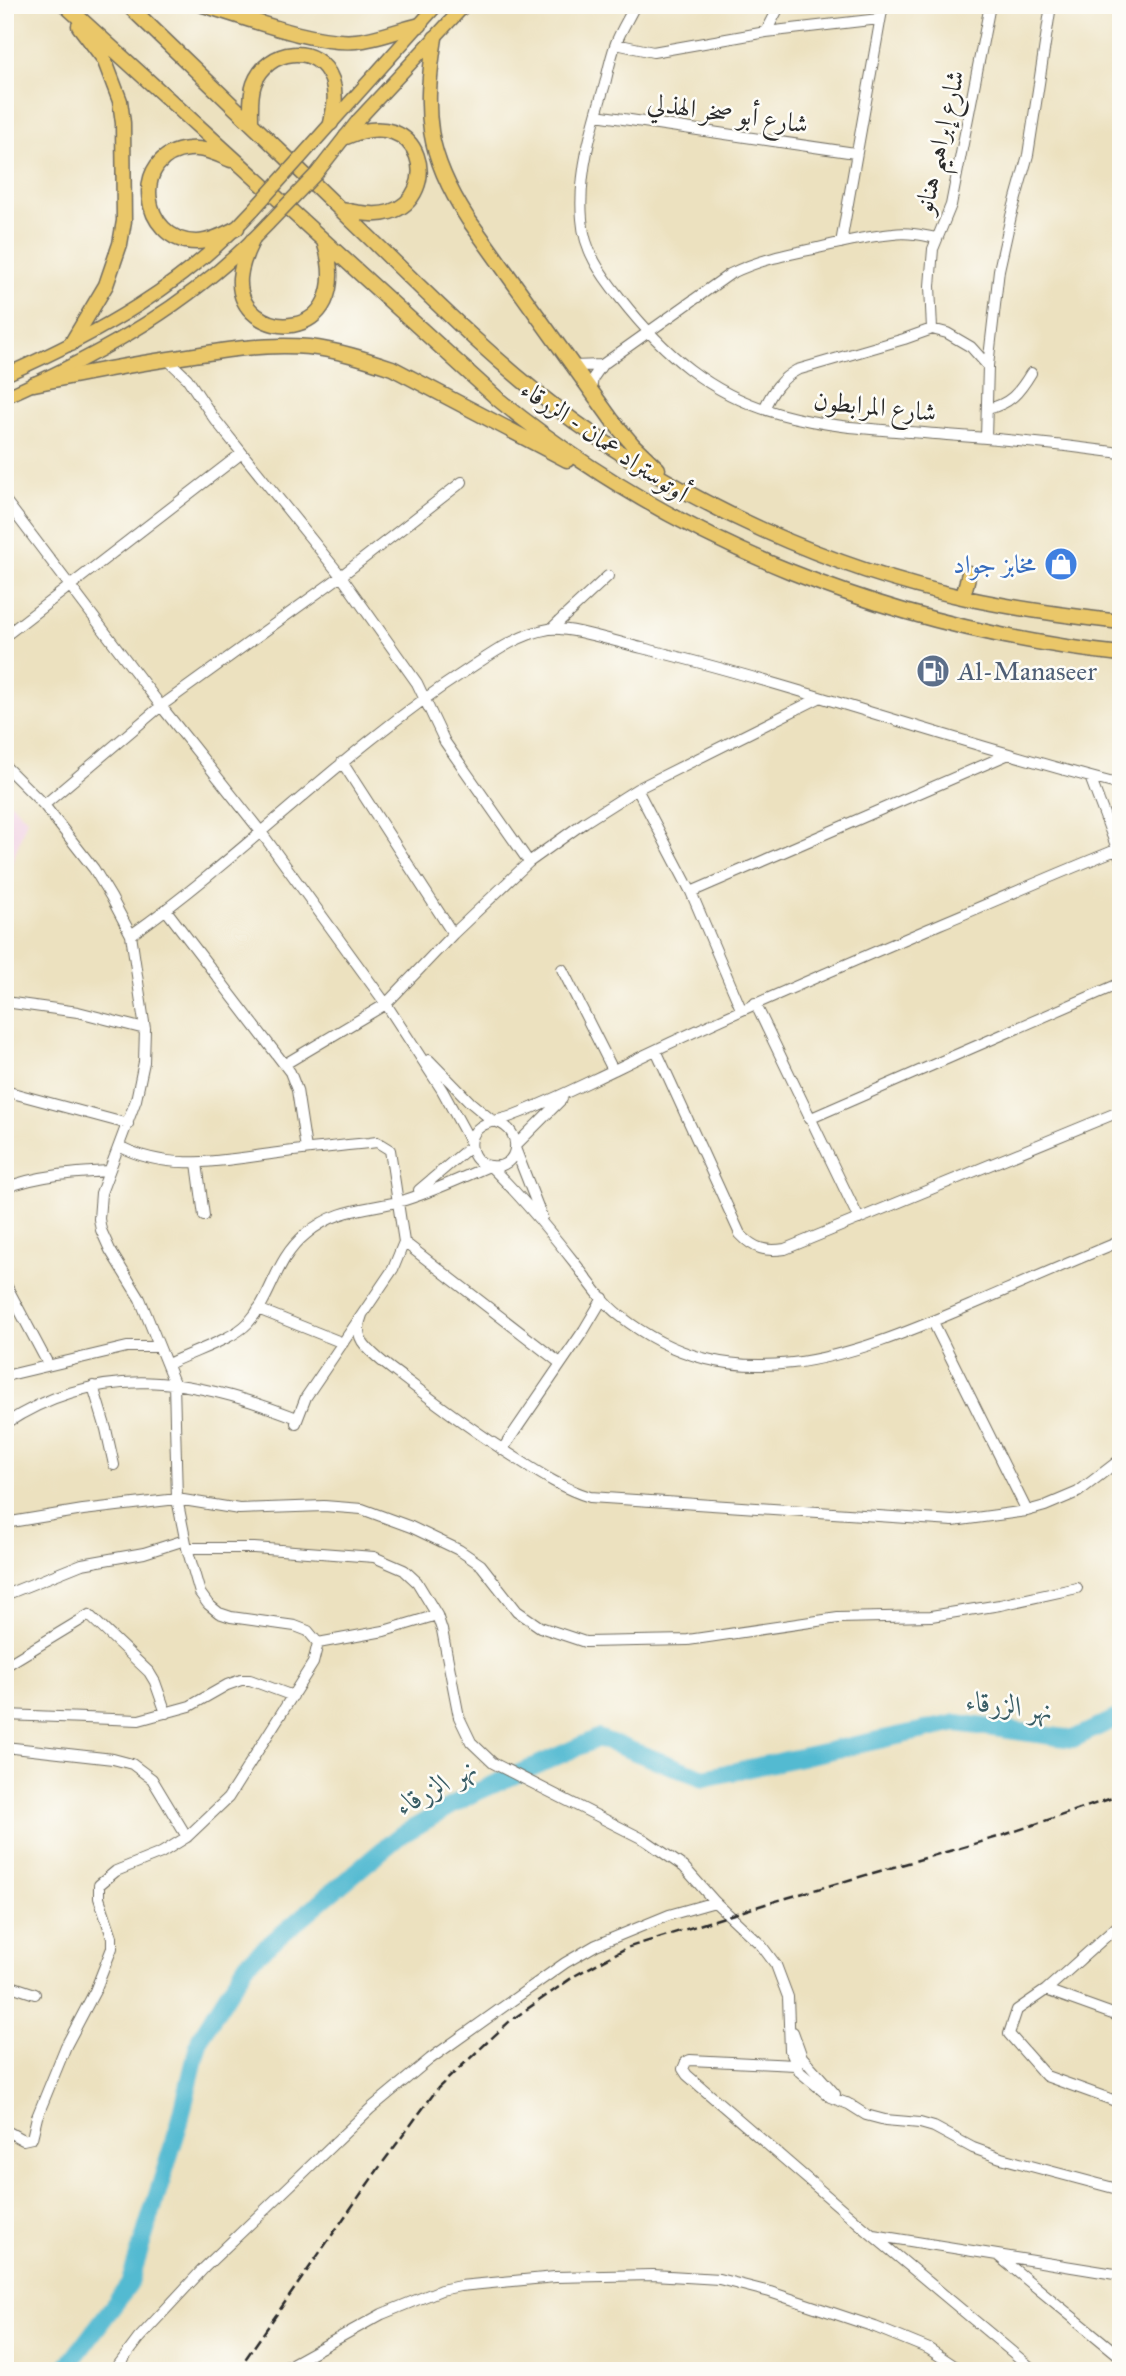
<svg xmlns="http://www.w3.org/2000/svg" width="1126" height="2376" viewBox="0 0 1126 2376" font-family="'IM FELL Great Primer',Amiri,serif">
	<style>
		.built { fill: #f1d0e3 }
		.lines { fill: none; stroke-linecap: round; stroke-linejoin: round }
		.river { stroke: #53bad1; stroke-width: 18 }
		.minor-casing { stroke: #6f6b5f; stroke-width: 12 }
		.major-casing { stroke: #6f6b5f; stroke-width: 15 }
		.highway-casing { stroke: #6f6b5f; stroke-width: 17 }
		.minor { stroke: #fff; stroke-width: 10 }
		.major { stroke: #eac769; stroke-width: 12 }
		.highway { stroke: #eac769; stroke-width: 14 }
		.rail { stroke: #2b2b2b; stroke-width: 2.5; stroke-dasharray: 10 5; stroke-linecap: butt }
		.major-bridge-casing { stroke: #6f6b5f; stroke-width: 15; stroke-linecap: butt }
		.major-bridge { stroke: #eac769; stroke-width: 12 }
		.labels { text-anchor: middle; stroke-width: 5; stroke-linejoin: round; paint-order: stroke }
		.street-label { font-size: 26px; fill: #2b2b2b; stroke: #fdfcf7 }
		.shop-label { font-size: 26px; fill: #366cbe; stroke: #fdfcf7; text-anchor: end }
		.service-label { font-size: 26px; fill: #4e5e75; stroke: #fdfcf7; text-anchor: start }
		.water-label { font-size: 28px; font-style: italic; fill: #395d65; stroke: #fdfcf7 }
	</style>
	<rect width="100%" height="100%" fill="#fdfcf7"/>
	<filter id="ink" filterUnits="userSpaceOnUse"><feTurbulence type="fractalNoise" baseFrequency=".0143" numOctaves="2"/><feDisplacementMap in="SourceGraphic" scale="14" xChannelSelector="R" yChannelSelector="G"/><feConvolveMatrix kernelMatrix="1 2 1 2 8 2 1 2 1" color-interpolation-filters="sRGB"/></filter>
	<filter id="wash" filterUnits="userSpaceOnUse"><feTurbulence type="fractalNoise" baseFrequency=".00686" numOctaves="4" result="noise"/><feDisplacementMap in="SourceGraphic" scale="28" xChannelSelector="R" yChannelSelector="G"/><feGaussianBlur stdDeviation="1.57" result="paint"/><feColorMatrix in="noise" values="0 0 0 0 0 0 0 0 0 0 0 0 0 0 0 0 0 1.4 0 .05"/><feComposite in="paint" operator="in"/></filter>
	<g filter="url(#wash)">
		<rect width="100%" height="100%" fill="#ece1bf"/>
		<!-- built -->
		<path class="built" d="M5 797 27 819 5 883Z"/>
		<g class="lines">
			<!-- river -->
			<path class="river" d="M64 2371 129 2285 179 2125 200 2038 247 1963 398 1837 470 1795 598 1738 704 1778 957 1723 1073 1739 1121 1716"/>
		</g>
	</g>
	<g filter="url(#ink)">
		<g class="lines">
			<defs>
				<path id="minor" d="M635 5C629 18 621 30 616 43 611 56 608 71 605 84 592 127 578 174 582 219 584 251 601 274 620 298 663 353 710 395 780 414 834 429 891 430 947 435 1005 439 1063 445 1121 453
					M766 32 780 5
					M616 44 653 52 766 32 879 19
					M596 115 855 153
					M841 243 883 5
					M932 329 930 286 933 249 951 205 990 5
					M167 359 187 378 213 417 341 576 417 683 445 742 529 862
					M573 366 602 365
					M591 390 593 378 602 365 730 274C758 260 788 254 818 248 843 242 868 236 893 234 908 232 922 235 936 238
					M764 409C772 392 780 379 797 370L904 339 932 329 947 333 971 347 988 366
					M987 409C1010 404 1019 393 1031 373
					M986 438 988 366 999 270 1011 216 1028 155 1051 5
					M5 500 161 706 261 832 386 1004 442 1090 471 1143
					M551 629 608 576
					M5 636 242 453
					M342 762 453 934
					M5 766 44 805 94 869 111 897 131 935 145 1029 144 1062 136 1100 101 1193 99 1219 101 1230 110 1250 140 1299 174 1383 177 1499 187 1548 200 1593 208 1604 219 1613 231 1617 295 1626 308 1631 318 1643 313 1663 228 1798 187 1837 161 1853 116 1871 99 1885V1898L112 1937V1948L95 1991 66 2046 37 2117 32 2138 23 2140 5 2130
					M1090 777 1121 859
					M637 789 691 892 741 1009
					M44 805 161 706 341 576 462 482
					M691 892 1009 754
					M166 910 290 1072 297 1090 306 1149
					M131 935C247 853 345 749 464 672 490 655 518 634 549 629 569 626 620 643 642 648 803 687 960 744 1121 785
					M562 969 613 1070
					M5 1002 78 1012 145 1029
					M755 1003 859 1219
					M656 1050 740 1234C754 1249 766 1252 785 1249L1121 1111
					M429 1060 470 1102 494 1122
					M285 1064 386 1004 453 934 529 862 585 822 637 789 819 698
					M5 1091 128 1124
					M809 1119 1121 983
					M497 1122C525 1131 519 1170 491 1166 484 1166 477 1161 474 1155 469 1146 471 1133 480 1127 489 1120 504 1120 514 1115 549 1102 582 1085 616 1069 722 1017 831 971 940 924 1000 899 1060 872 1121 848
					M119 1146C170 1173 224 1160 278 1153 308 1149 339 1146 369 1143L377 1142 390 1150 404 1242 393 1269 306 1397 296 1423
					M515 1146 562 1099
					M515 1148 542 1217
					M197 1163 204 1216
					M490 1166C521 1196 548 1229 574 1262 588 1280 601 1301 619 1315 732 1405 852 1356 969 1306 1020 1284 1070 1262 1121 1241
					M5 1188C38 1175 73 1173 109 1171
					M419 1190 471 1146
					M404 1242 560 1363
					M5 1283 48 1364
					M258 1309 343 1343
					M362 1315C358 1325 357 1336 365 1345 377 1360 395 1371 410 1383 445 1410 481 1436 519 1460 542 1475 564 1489 590 1497L953 1521 1027 1511 1045 1506 1078 1492 1121 1459
					M933 1322 1027 1511
					M168 1364C191 1352 232 1340 248 1323 273 1296 274 1260 306 1234 338 1207 368 1210 405 1200 434 1191 462 1178 489 1166
					M5 1376 127 1347H159
					M93 1386 106 1429 114 1465
					M5 1424C101 1360 197 1379 297 1418
					M502 1450 584 1330 603 1298
					M5 1523 83 1510 177 1499 239 1509 324 1506 362 1509 411 1527 459 1550 481 1565 517 1611 540 1627 585 1642 688 1640 838 1618 931 1616 1000 1605 1077 1588
					M187 1548H254L374 1557 404 1570 417 1582 437 1615 442 1630 459 1717 471 1742 493 1763 645 1840 684 1867 715 1902 761 1945 776 1965 788 1997 790 2050 800 2072 830 2097 851 2105
					M5 1595 82 1564 144 1553 185 1540
					M318 1643 384 1631 437 1615
					M5 1666 89 1615 149 1672 155 1682 166 1713
					M5 1715 139 1720 190 1706 227 1685 241 1680H250L293 1696
					M5 1747 113 1759 132 1764 152 1779 187 1837
					M1121 1923 1046 1990 1017 2010 1009 2034 1046 2076 1121 2103
					M5 1984 35 1994
					M1046 1990 1121 2017
					M793 2032 802 2057 835 2094
					M795 2065 690 2060 686 2062 683 2069 687 2075 871 2234 1035 2371
					M847 2103 866 2115 885 2120 920 2123 934 2127 973 2148 1001 2158 1121 2190
					M873 2235 1121 2275
					M997 2255 1121 2357
					M114 2371 138 2339 204 2268 370 2109 430 2059 565 1963 596 1945 669 1915 715 1902
					M279 2371 382 2314 441 2290 460 2286 555 2277 653 2275 719 2279 770 2292 875 2327 929 2349 962 2371"/>
				<path id="major" d="M300 158 437 5
					M316 174 359 119 465 5
					M5 375C98 334 185 285 254 209
					M5 397C105 352 192 304 268 224"/>
				<path id="highway" d="M65 5 499 400C678 545 893 629 1121 654
					M128 5C210 83 290 161 371 239 437 304 502 369 578 424 689 504 831 569 966 598 1017 609 1069 616 1121 622
					M203 5C244 17 315 45 356 41 378 39 398 30 420 25
					M435 38C423 113 426 154 468 219L612 420 633 445 658 469
					M251 121C251 109 250 95 254 84 267 48 318 42 332 80 337 95 334 109 331 123
					M231 160C218 155 204 147 189 149 129 154 141 242 196 242 210 242 225 234 237 228
					M341 210C357 212 374 217 390 212 442 196 424 103 346 137
					M252 241C246 253 241 265 240 278 236 345 358 348 324 241
					M71 344 106 285 120 244 124 221 123 123 120 101 104 59 79 26
					M34 384C81 374 128 365 176 358 220 351 263 343 309 347 337 350 365 359 392 368L567 460
					M963 597 969 573"/>
			</defs>
			<!-- minor casing -->
			<use href="#minor" class="minor-casing"/>
			<!-- major casing -->
			<use href="#major" class="major-casing"/>
			<!-- highway casing -->
			<use href="#highway" class="highway-casing"/>
			<!-- minor -->
			<use href="#minor" class="minor"/>
			<!-- major -->
			<use href="#major" class="major"/>
			<!-- highway -->
			<use href="#highway" class="highway"/>
			<!-- rail -->
			<path class="rail" d="M237 2371 381 2165 438 2088 510 2021 576 1975 626 1948 769 1903 998 1837 1121 1795"/>
			<defs>
				<path id="major-bridge" d="M254 209 300 158
					M268 224 316 174"/>
			</defs>
			<!-- major-bridge casing -->
			<use href="#major-bridge" class="major-bridge-casing"/>
			<!-- major-bridge -->
			<use href="#major-bridge" class="major-bridge"/>
		</g>
	</g>
	<!-- icons -->
	<defs>
		<symbol id="shop-disc" viewBox="-11 -11 22 22"><circle r="9.5" fill="#3f7fe0" stroke="#fdfcf7"/><path d="M-5-2.5h2.3a2.7 3.5 0 0 1 5.4 0H5L5.5 6h-11ZM-1.5-2.5h3a1.5 2.3 0 0 0-3 0Z" fill="#fff"/></symbol>
		<symbol id="fuel-disc" viewBox="-11 -11 22 22"><circle r="9.5" fill="#5c6f8a" stroke="#fdfcf7"/><path d="M-5.5-6h7V0h2V4h1.3V-2.5L3-4.5l.8-.8L6-3V5H2.5V1h-1V6h-7ZM-4.2-4.7v3.2H.2V-4.7Z" fill="#fff"/></symbol>
	</defs>
	<g fill-rule="evenodd">
		<use href="#shop-disc" x="1042" y="545" width="38" height="38"/>
		<use href="#fuel-disc" x="914" y="652" width="38" height="38"/>
	</g>
	<g class="labels">
		<!-- street labels -->
		<g class="street-label">
			<text transform="translate(728 113) rotate(8)" y="9">شارع أبو صخر الهذلي</text>
			<text transform="translate(939 142) rotate(-77)" y="9">شارع إبراهيم هنانو</text>
			<text transform="translate(875 406) rotate(6)" y="9">شارع المرابطون</text>
			<text transform="translate(605 441) rotate(34)" y="9">أوتوستراد عمان - الزرقاء</text>
		</g>
		<!-- shop labels -->
		<g class="shop-label">
			<text x="1036" y="573">مخابز جواد</text>
		</g>
		<!-- service labels -->
		<g class="service-label">
			<text x="958" y="680">Al-Manaseer</text>
		</g>
		<!-- water labels -->
		<g class="water-label">
			<text transform="translate(1010 1705) rotate(7)" y="10">نهر الزرقاء</text>
			<text transform="translate(436 1786) rotate(-29)" y="10">نهر الزرقاء</text>
		</g>
	</g>
	<!-- margin -->
	<rect width="1126" height="2376" fill="none" stroke="#fdfcf7" stroke-width="28"/>
</svg>
